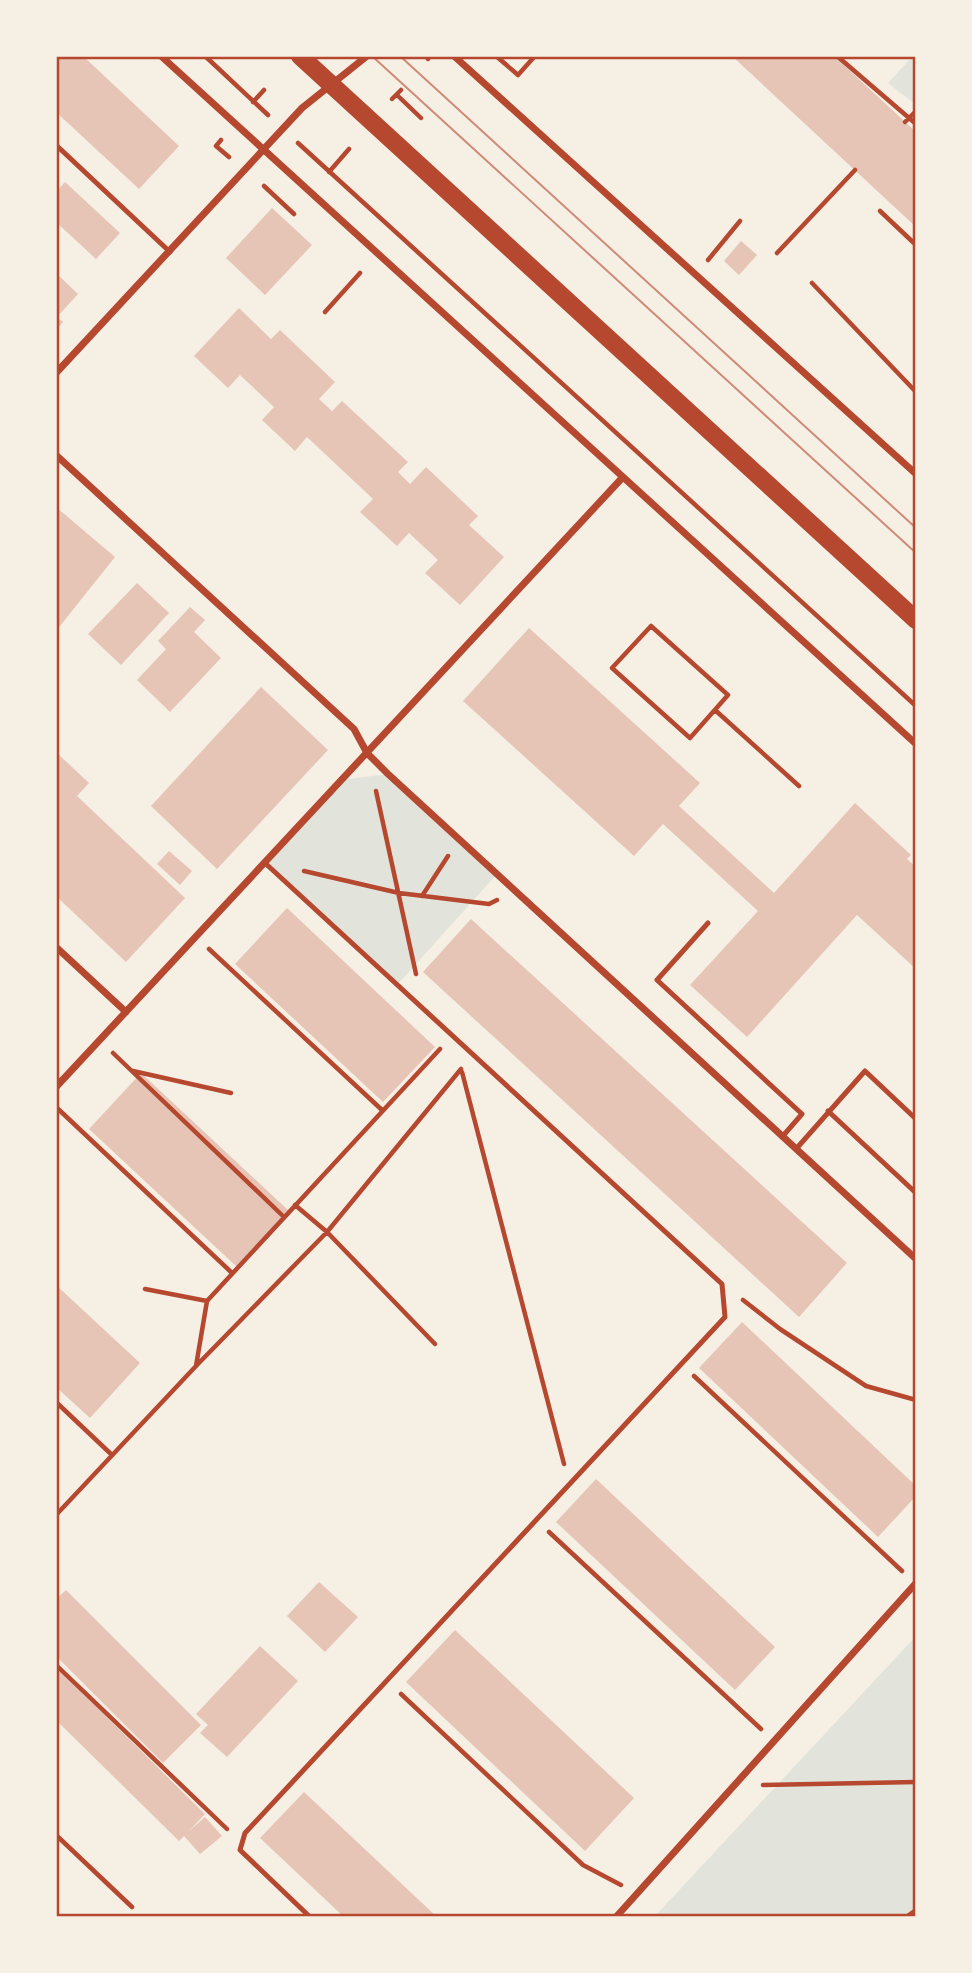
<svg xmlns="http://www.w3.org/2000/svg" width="972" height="1973" viewBox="0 0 972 1973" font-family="Ubuntu,sans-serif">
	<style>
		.green { fill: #e2e4dc }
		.building { fill: #e6c5b7 }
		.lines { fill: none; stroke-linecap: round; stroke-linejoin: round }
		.path { stroke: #b5482f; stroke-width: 4.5 }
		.service { stroke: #b5482f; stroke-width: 5 }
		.minor { stroke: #b5482f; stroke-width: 7 }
		.primary { stroke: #b5482f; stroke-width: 18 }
		.tram { stroke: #cf8b77; stroke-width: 2 }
		.neatline { fill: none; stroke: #b5482f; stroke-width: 2.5 }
	</style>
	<rect width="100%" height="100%" fill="#f6efe4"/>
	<!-- green -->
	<path class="green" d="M913 56H916V105L888 83Z
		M388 774 497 874 398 984 265 863 340 780Z
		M916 1636V1917H658L656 1915Z"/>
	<!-- building -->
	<path class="building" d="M56 56H83L179 146 139 189 56 112Z
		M732 56H834L916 132V227Z
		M65 182 120 233 96 259 56 222V192Z
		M272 208 312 245 265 295 226 258Z
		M741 241 757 255 739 275 724 261Z
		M56 273 78 294 57 317 63 322 56 330Z
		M239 308 271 339 280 330 335 382 319 399 332 411 342 401 408 462 398 472 410 484 426 467 478 516 469 525 504 557 460 605 425 573 438 560 409 533 397 546 360 512 373 499 307 437 295 451 262 420 274 407 240 375 228 388 194 356Z
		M56 507 115 557 56 631Z
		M137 583 169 613 121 665 88 634Z
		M190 607 205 620 194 632 221 658 170 712 137 680 166 649 158 641Z
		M529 628 700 783 679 806 774 893 855 803 911 855 907 859 916 867V969L857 915 747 1037 690 985 758 911 663 824 634 856 463 701Z
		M261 687 328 750 217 869 151 806Z
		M56 752 89 783 77 796 185 898 126 962 56 896Z
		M169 851 192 871 180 885 157 864Z
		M287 908 435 1047 383 1102 235 964Z
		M471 919 847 1263 799 1317 423 972Z
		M141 1073 289 1211 237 1267 89 1129Z
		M56 1285 140 1363 90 1418 56 1387Z
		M742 1322 916 1486V1496L878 1537 699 1368Z
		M596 1479 775 1647 735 1690 556 1522Z
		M319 1582 358 1617 325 1652 287 1616Z
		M66 1590 201 1725 163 1763 56 1656V1599Z
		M455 1630 634 1798 585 1851 406 1682Z
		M260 1646 298 1681 227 1757 200 1733 208 1725 196 1714Z
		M56 1667 205 1814 189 1831 205 1817 222 1836 200 1854 184 1836 179 1841 56 1720Z
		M304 1792 437 1917H344L260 1838Z"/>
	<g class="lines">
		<!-- path -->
		<path class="path" d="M205 56 268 115
			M496 56 518 75 535 56
			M837 56 916 124
			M428 59 430 56
			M397 95 421 118
			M392 99 401 90
			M253 102 264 90
			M905 122 916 111
			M221 140 216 146 229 157
			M298 143 916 706
			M329 172 349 149
			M264 186 294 214
			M880 211 916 245
			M777 253 855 170
			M708 260 740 221
			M812 283 916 392
			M325 312 360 273
			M651 626 728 695 690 738 612 668Z
			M715 710 799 786
			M376 791 416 974
			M304 871 399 893 489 904 497 900
			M422 896 448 856
			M209 949 382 1110
			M113 1053 284 1217
			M133 1071 231 1093
			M462 1072 564 1464
			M56 1107 232 1273
			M295 1205 327 1232 435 1344
			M145 1289 207 1301 440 1049
			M743 1300 780 1329 866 1386 916 1400
			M196 1366 327 1232 461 1069
			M694 1376 902 1571
			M56 1402 112 1455
			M56 1515 196 1366 207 1301
			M549 1532 761 1729
			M56 1665 227 1829
			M401 1694 583 1865 621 1885
			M763 1785 916 1782
			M56 1835 132 1907
			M906 1917 916 1910"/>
		<!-- service -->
		<path class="service" d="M56 145 170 252
			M265 863 722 1284 725 1317 245 1833 240 1850 310 1917
			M708 923 657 980 802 1114 782 1137
			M828 1111 916 1193
			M796 1149 865 1071 916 1119"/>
		<!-- minor -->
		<path class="minor" d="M161 56 916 744
			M454 56 916 474
			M56 373 302 108 367 56
			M56 455 354 729 367 753 388 774 916 1259
			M56 947 126 1012
			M56 1087 623 477
			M616 1917 916 1583"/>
		<!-- primary -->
		<path class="primary" d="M300 56 916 620"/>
		<!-- tram -->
		<path class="tram" d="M372 56 916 553
			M400 56 916 528"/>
	</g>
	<!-- border -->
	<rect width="972" height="1973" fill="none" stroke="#f6efe4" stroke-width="116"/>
	<rect x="58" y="58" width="856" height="1857" class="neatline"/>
</svg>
